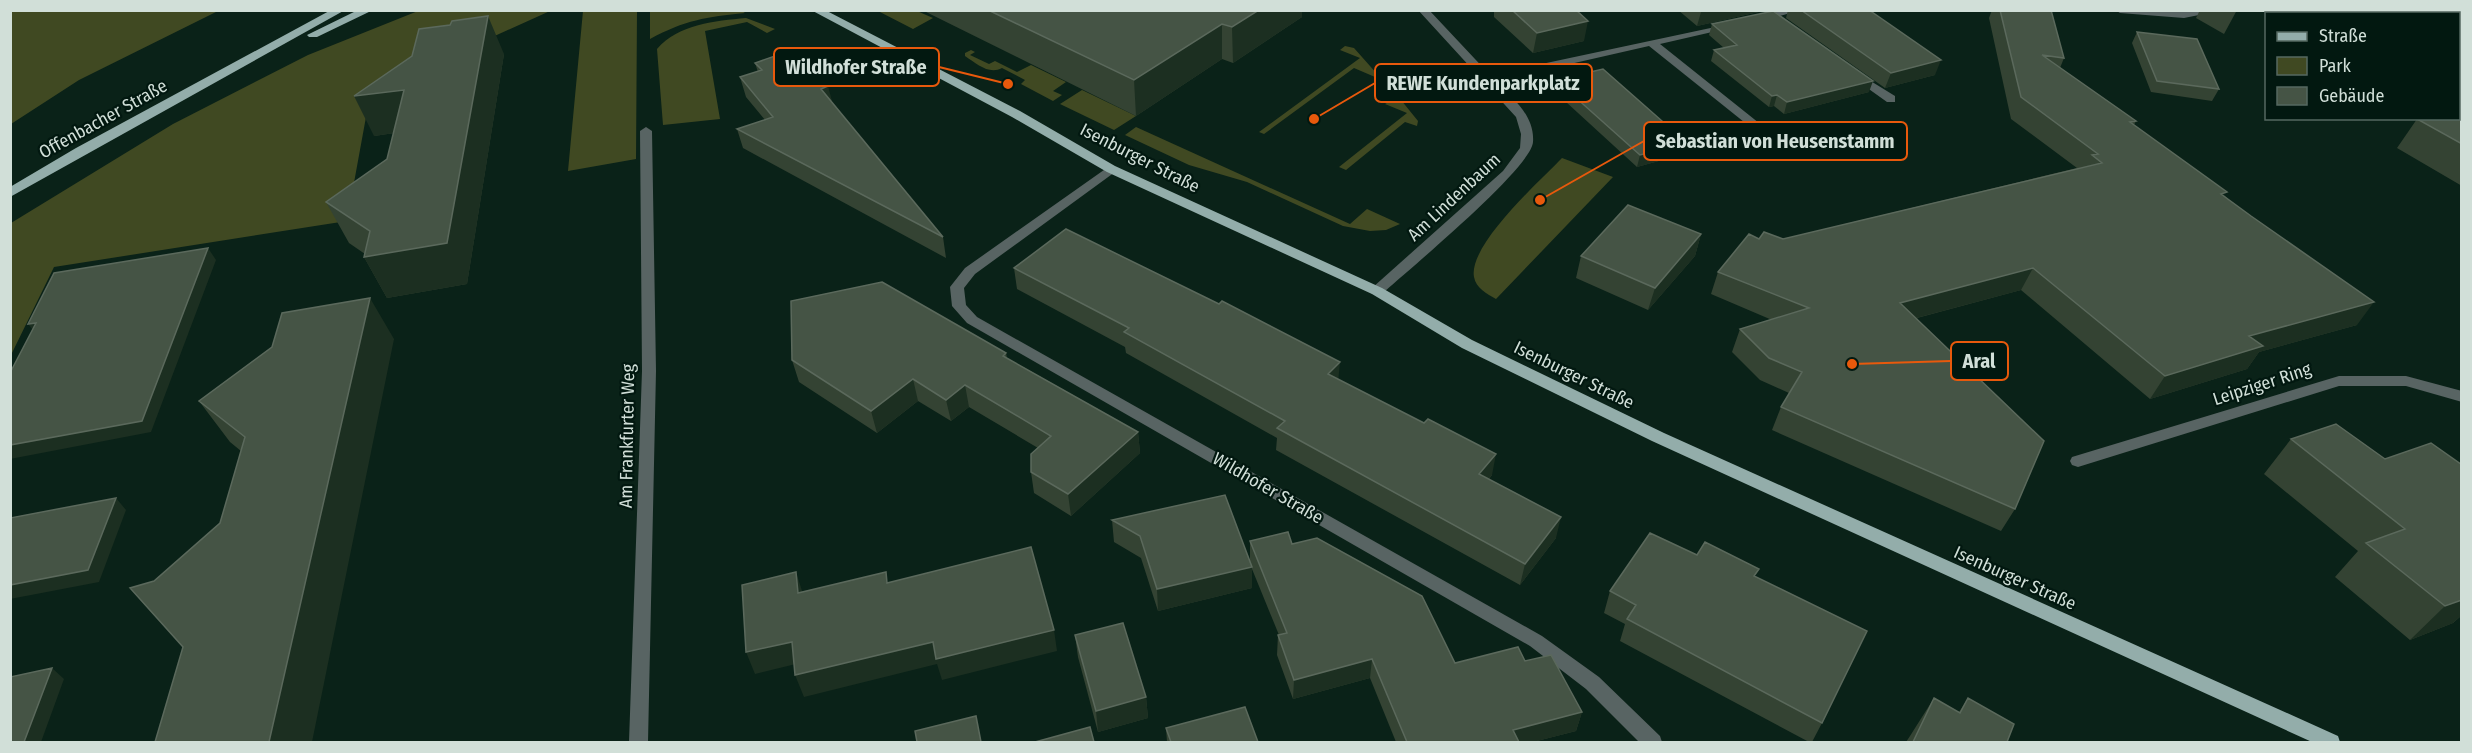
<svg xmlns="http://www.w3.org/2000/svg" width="2472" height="753" viewBox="0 0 2472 753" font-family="'Fira Sans Condensed',sans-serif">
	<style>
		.green { fill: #404922 }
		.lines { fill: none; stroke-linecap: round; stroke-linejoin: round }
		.minor { fill: #586463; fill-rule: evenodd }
		.major { fill: #93adaa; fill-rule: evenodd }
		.wall { fill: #344333 }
		.shaded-wall { fill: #1c2f21 }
		.building { fill: #455445; stroke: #5b695c; stroke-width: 1.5 }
		.labels { text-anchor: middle; stroke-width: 4.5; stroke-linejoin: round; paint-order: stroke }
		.street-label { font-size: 18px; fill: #d1dfd8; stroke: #021810 }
		.leader { fill: none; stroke: #e8590c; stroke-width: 2 }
		.callout-dot { fill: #e8590c; stroke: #021810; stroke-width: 2 }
		.callout { fill: #021810; stroke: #e8590c; stroke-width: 2 }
		.callout-label { font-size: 20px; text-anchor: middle; font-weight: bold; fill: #d1dfd8 }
	</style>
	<rect width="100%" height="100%" fill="#0a2218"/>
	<!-- green -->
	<path class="green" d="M11 10H218V11L79 80 11 124Z
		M740 10 745 13C706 17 685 20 650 39V11Z
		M418 11H550L424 68 366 117 347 221 54 267 11 355V223L173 124 308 55Z
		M583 11H637L636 159 568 171Z
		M878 11H917L933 18 913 29Z
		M746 18 775 29 767 33 747 22 705 31 720 119 663 125 657 49C679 24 715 21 746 18Z
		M1345 46 1354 48 1378 75 1375 77 1354 68 1264 134 1259 132 1360 58 1340 50Z
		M971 50 975 52 970 55 989 64 995 61 1017 72 1031 65 1066 82 1053 91 1062 95 1053 101 1021 84 1025 80 1002 68C989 75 977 64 965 56V53Z
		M1082 90 1136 116 1114 130 1060 104Z
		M1396 98 1401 100 1418 121 1417 126 1405 122 1346 170 1339 167 1407 113 1385 104Z
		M1136 127 1350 224 1367 209 1400 224 1386 230 1370 231 1343 226 1247 182 1189 165 1125 135Z
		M1562 158 1613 177 1496 299C1487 294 1476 288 1474 277 1468 245 1541 180 1562 158Z"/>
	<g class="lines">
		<!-- minor -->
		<path class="minor" d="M1418 10H1429L1490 75 1734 23V27L1660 44 1774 135 1768 139 1764 138 1649 46 1496 81C1512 98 1535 115 1533 142 1531 169 1408 270 1382 294H1372L1370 291 1372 288 1503 171 1520 148 1521 134 1516 117Z
			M1781 10H1801L1759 22 1754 19Z
			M2115 10H2224L2184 18 2120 13Z
			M2303 10H2316L2319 14H2306Z
			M1856 72 1895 96V102H1887L1852 77V73Z
			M646 127 652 131 656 371 648 742H629L642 371 640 131Z
			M1111 165 1117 169 1115 172 975 274 964 288 966 305 977 317 1542 636 1599 677 1660 736 1662 742H1639L1586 689 1530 646 967 323 952 306 950 287 965 268Z
			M2339 376H2406L2462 391V402L2406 386H2339L2078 467 2072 465 2070 461 2072 457Z"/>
		<!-- major -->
		<path class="major" d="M331 10H345L10 197V187L76 148Z
			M358 10H373L317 37H309L307 35Z
			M811 10H825L1020 111 1115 166 1382 288 1472 340 1664 433 2338 736 2340 742H2312L1652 441 1462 348 1372 294 1107 172 1012 117Z"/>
	</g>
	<!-- wall -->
	<path class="wall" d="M922 10H1302V17L1233 63 1222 59 1136 116Z
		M1492 10H1576L1584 41 1533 53 1494 17V12Z
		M1678 10H1767L1697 26Z
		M1788 10H1869L1935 75 1885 88 1786 18Z
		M1992 10H2051L2064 58 2060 68 2136 121 2134 125 2225 196 2357 325 2259 352 2247 369 2150 399 2021 290 1917 318 2015 509 2001 531 1772 430 1781 407 1789 393 1760 380 1732 352 1740 329 1772 320 1711 294 1718 272 1759 239H1783L2077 168 2011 119 1989 18Z
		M2200 10H2237L2224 34 2196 18Z
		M1712 24 1869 92 1784 114 1774 106 1769 107 1711 61 1714 50 1724 48 1709 35Z
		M2137 32 2219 89 2212 101 2151 92 2132 43Z
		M504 54 467 284 387 298 364 257 365 254 349 243 326 202 387 159 394 133 374 136Z
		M755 63 832 103 943 237 946 258 743 148 737 129 765 120 746 97 740 77 758 72Z
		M1556 80 1684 154 1637 167 1554 91Z
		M2462 108V186L2397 148 2417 119Z
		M1701 234 1695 256 1648 310 1576 278 1581 256Z
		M1014 268 1338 379 1492 475 1489 479 1556 538 1520 585 1276 450 1277 438 1126 353 1125 347 1017 289Z
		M394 339 183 647 154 581 220 523 241 451 230 442 199 401Z
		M1006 353 1007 358 1138 432 1140 453 1071 516 1034 493 1031 472 1038 448 969 407 951 421 918 401 877 433 799 382 792 360Z
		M2291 439 2385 459 2461 616 2453 623 2410 640 2335 577 2358 551 2264 474Z
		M1112 520 1250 559V541L1292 544 1455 663 1525 661 1582 712 1576 731 1533 742H1396L1370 678 1293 699 1277 655 1278 635H1279L1252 569V588L1158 611 1141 558 1114 542Z
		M1697 555 1755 577 1822 723 1812 742H1809L1620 641 1625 624 1604 613 1610 591Z
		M1075 635 1146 697 1148 718 1098 732 1078 657Z
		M1934 698 1959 712 1968 698 2007 742H1906L1910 736Z
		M1166 728 1258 742H1167Z"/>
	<!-- shaded-wall -->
	<path class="shaded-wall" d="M1259 10H1302V17L1233 63 1232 27Z
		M1706 10H1767L1697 26 1701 12Z
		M488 16 504 54 467 284 387 298 364 257Z
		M1588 21 1584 41 1533 53 1537 33Z
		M1222 24V59L1136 116 1134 80Z
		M1941 60 1935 75 1885 88 1891 73Z
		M1873 81 1869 92 1784 114 1787 102Z
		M828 86 833 105 821 89Z
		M404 90 423 129 374 136 354 96Z
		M1777 95 1774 106 1769 107 1772 96Z
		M1687 143 1684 154 1637 167 1640 155Z
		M1701 234 1695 256 1648 310 1655 288Z
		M208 248 216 260 151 432 10 459V445Z
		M2033 268 2021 290 1890 325 1900 303Z
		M370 298 394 339 312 742H269Z
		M2374 302 2357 325 2259 352 2247 369 2150 399 2165 376 2249 336Z
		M36 323 38 336 28 324Z
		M1340 362 1338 383 1328 374Z
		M913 379 918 401 877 433 871 411Z
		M965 385 969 407 951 421 946 400Z
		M1138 432 1140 453 1071 516 1068 494Z
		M1496 454 1492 475 1475 495 1479 474Z
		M116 498 126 510 99 582 10 599V585Z
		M1561 517 1556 538 1520 585 1525 564Z
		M1252 567V588L1158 611 1157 589Z
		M796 572 803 594 798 593Z
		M2462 600V615L2453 623 2410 640 2445 606Z
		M1054 630 1057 651 942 680 937 664 804 697 795 675 933 642Z
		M792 642 800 663 755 674 746 652Z
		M1372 659 1370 678 1293 699 1294 680Z
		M52 668 64 679 41 742H24Z
		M1146 697 1148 718 1098 732 1096 711Z
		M1582 712 1576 731 1533 742H1509L1513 730Z"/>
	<!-- building -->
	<path class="building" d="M988 10H1259L1232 27 1222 24 1134 80Z
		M1512 10H1576L1588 21 1537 33Z
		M1801 10H1869L1941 60 1891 73Z
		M2000 10H2051L2064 58 2042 55 2136 121 2130 122 2227 192 2221 194 2251 216 2374 302 2249 336 2263 346 2165 376 2033 268 1900 303 2044 441 2015 509 1781 407 1802 372 1769 358 1740 329 1809 308 1718 272 1749 234 1759 239 1764 232 1783 239 2102 163 2092 155 2098 154 2021 97Z
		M1773 11 1873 81 1787 102 1777 95 1772 96 1714 50 1737 45 1712 24Z
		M488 16 447 243 364 257 370 231 326 202 387 159 404 90 354 96 412 56 419 29 450 25 452 21Z
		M2137 32 2197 39 2219 89 2157 81Z
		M795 49 828 86 821 89 943 237 737 129 773 117 740 77 762 70 755 63Z
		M1603 69 1687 143 1640 155 1556 80Z
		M2462 108V144L2417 119 2458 118V109Z
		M1628 205 1701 234 1655 288 1581 256Z
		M1066 229 1219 304 1222 301 1340 362 1328 374 1424 423 1428 419 1496 454 1479 474 1561 517 1525 564 1277 428 1285 421 1124 332 1129 328 1014 268Z
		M208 248 142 421 10 445V373L36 323 28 324 54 273Z
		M882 282 1006 353 1003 356 1138 432 1068 494 1031 472V454L1051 436 965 385 946 400 913 379 871 411 792 360 791 301Z
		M370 298 269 742H155L183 647 130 588 154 581 220 523 245 437 199 401 272 347 282 313Z
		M2336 424 2385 459 2431 443 2462 465V600L2445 606 2366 543 2405 529 2291 439Z
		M1225 495 1252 567 1157 589 1140 536 1112 520Z
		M116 498 88 570 10 585V518Z
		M1288 532 1292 544 1317 538 1422 596 1455 663 1518 647 1525 661 1551 655 1582 712 1513 730 1519 742H1407L1372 659 1294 680 1278 635 1287 633 1250 541Z
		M1650 533 1697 555 1705 542 1759 569 1754 576 1867 631 1822 723 1627 619 1636 605 1610 591Z
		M1031 547 1054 630 936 659 933 642 795 675 792 642 746 652 742 585 796 572 798 593 886 572 887 583Z
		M1123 623 1146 697 1096 711 1075 635Z
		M52 668 24 742H10V677Z
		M1934 698 1960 713 1968 698 2014 724 2007 742H1913Z
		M1245 707 1258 742H1171L1166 728Z
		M976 716 981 742H917L915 731Z
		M1090 727 1094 742H1035Z"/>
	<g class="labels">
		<!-- street labels -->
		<g class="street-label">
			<text transform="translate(103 119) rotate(-29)" y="6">Offenbacher Straße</text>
			<text transform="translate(1140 158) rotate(27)" y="6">Isenburger Straße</text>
			<text transform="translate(1454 197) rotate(-43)" y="6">Am Lindenbaum</text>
			<text transform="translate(1574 375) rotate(26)" y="6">Isenburger Straße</text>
			<text transform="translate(2262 384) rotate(-18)" y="6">Leipziger Ring</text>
			<text transform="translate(627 436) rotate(-89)" y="6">Am Frankfurter Weg</text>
			<text transform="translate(1268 488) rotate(30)" y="6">Wildhofer Straße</text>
			<text transform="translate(2015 578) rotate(24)" y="6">Isenburger Straße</text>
		</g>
	</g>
	<!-- callouts -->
	<path class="leader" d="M1008 84L939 67M1314 119L1375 83M1540 200L1644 141M1852 364L1951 361"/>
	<g class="callout-dot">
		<circle cx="1008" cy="84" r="6"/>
		<circle cx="1314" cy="119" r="6"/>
		<circle cx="1540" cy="200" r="6"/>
		<circle cx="1852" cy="364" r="6"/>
	</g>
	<g class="callout">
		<rect x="774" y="48" width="165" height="38" rx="6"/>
		<rect x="1375" y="64" width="217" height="38" rx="6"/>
		<rect x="1644" y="122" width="263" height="38" rx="6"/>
		<rect x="1951" y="342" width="57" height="38" rx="6"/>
	</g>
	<g class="callout-label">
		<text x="856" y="74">Wildhofer Straße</text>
		<text x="1483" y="90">REWE Kundenparkplatz</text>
		<text x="1775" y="148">Sebastian von Heusenstamm</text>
		<text x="1979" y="368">Aral</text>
	</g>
	<!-- border -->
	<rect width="2472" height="753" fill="none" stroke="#d1dfd8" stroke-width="24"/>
	<!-- legend -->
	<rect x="2265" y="12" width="195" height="108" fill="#021810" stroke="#556860" stroke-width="1.5"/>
	<rect x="2277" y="32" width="30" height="9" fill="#93adaa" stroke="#556860" stroke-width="1.5"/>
	<text x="2319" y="42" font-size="18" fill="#d1dfd8">Straße</text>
	<rect x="2277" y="57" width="30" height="18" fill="#404922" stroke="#556860" stroke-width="1.5"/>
	<text x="2319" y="72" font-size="18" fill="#d1dfd8">Park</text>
	<rect x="2277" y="87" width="30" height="18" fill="#455445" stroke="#556860" stroke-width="1.5"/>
	<text x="2319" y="102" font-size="18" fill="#d1dfd8">Gebäude</text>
</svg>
